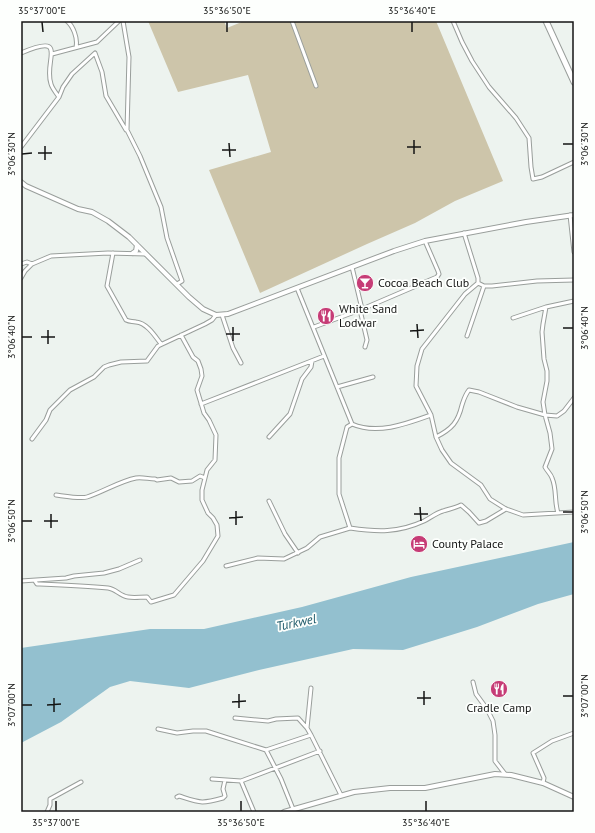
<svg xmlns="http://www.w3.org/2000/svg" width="595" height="833" viewBox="0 0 595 833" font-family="'PT Sans',sans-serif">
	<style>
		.green { fill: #cdc5aa }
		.water { fill: #93c0cf }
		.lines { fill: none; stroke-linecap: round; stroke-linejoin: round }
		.minor-casing { stroke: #999e9b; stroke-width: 5 }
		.tertiary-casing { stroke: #999e9b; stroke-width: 6 }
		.trunk-casing { stroke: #999e9b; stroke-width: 7 }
		.minor { stroke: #fff; stroke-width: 3 }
		.tertiary { stroke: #fff; stroke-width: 4 }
		.trunk { stroke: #fff; stroke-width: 5 }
		.ticks { fill: none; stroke: #141514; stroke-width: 1.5 }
		.labels { text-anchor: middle; stroke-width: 3.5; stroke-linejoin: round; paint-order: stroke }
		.poi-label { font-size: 12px; fill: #141514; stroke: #fdfffd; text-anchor: start }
		.water-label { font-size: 13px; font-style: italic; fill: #1c5868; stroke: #fdfffd }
		.neatline { fill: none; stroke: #141514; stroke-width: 1.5 }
		.ticks-label { font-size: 10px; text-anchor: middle; fill: #141514 }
	</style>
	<rect width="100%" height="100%" fill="#edf3ef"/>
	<!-- green -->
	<path class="green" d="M148 21H224L227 28 244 21H436L503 181 455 201 415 223 367 244 260 293 209 170 271 152 248 75 178 92Z"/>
	<!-- water -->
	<path class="water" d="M574 542V594L538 604 477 627 403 650 353 649 259 670 189 688 130 681 110 687 61 722 21 743V648L150 629H204L302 607 411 577Z"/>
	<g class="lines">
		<defs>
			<path id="minor" d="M67 21C73 26 78 38 76 47
				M123 21 129 57 127 130 140 156 161 207 167 238 182 281 177 284
				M292 21 316 86
				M453 21 462 42 472 61 489 87 516 118 529 138 531 167 533 179 542 177 574 162
				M21 53C70 32 43 61 51 84 52 88 56 93 59 97
				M52 54 97 42 119 21
				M21 147 59 97 63 87 72 74 95 53 102 72 106 96 126 130
				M570 215 574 252
				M464 233 478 278V283L465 294 422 349 417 366 416 386 431 415 436 437 442 450 451 463 481 485 490 499 506 509 523 515 574 512
				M113 253 107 286 126 320C130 322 132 321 136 322 147 323 155 336 161 344
				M21 264 27 262 32 264
				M352 267 362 309
				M21 278 25 271 32 264 51 256 108 253 146 254
				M478 283 484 286H492L537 281 574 280
				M297 288 352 424C377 435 406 424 431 415
				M546 307 543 324 542 332 544 359 547 371V381L543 402 545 415 550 433 552 449 545 467C547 471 551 474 552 478 557 489 554 501 558 513
				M360 310 367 340 365 347
				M222 315 233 348 241 363
				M513 318 546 307 574 301
				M314 327 360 310 437 277 439 274 438 271 425 241
				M467 336 484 286
				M337 387 373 377
				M201 404 324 356
				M352 424 347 427 346 431 339 458V494L350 528C377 532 398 533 424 521 430 518 436 513 443 511 449 509 455 508 461 505L469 512 479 523 486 521 506 509
				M269 437 290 414 302 379 311 367 312 361
				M436 437C452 429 458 422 462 405 464 399 465 395 469 390L479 392 517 407 545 415 557 416 564 411 574 398
				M32 439 46 420 50 410 70 390 94 377 104 367 109 365 121 362 147 361 158 346 205 324 212 320 216 315
				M56 495C64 496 81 499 87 497 103 492 120 481 136 478 142 477 149 479 155 479L157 480 171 478 179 482 192 481 200 476 205 478
				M269 501 285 534 298 553
				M226 566 258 558 284 559 307 548 320 537 350 528
				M21 581 66 578 74 576 104 573 119 569 140 560
				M35 581 37 584H40C63 585 86 586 108 588 116 589 120 596 128 597 134 598 140 597 147 597L151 602 174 595 203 561 218 536 217 525 213 518 208 513 202 500V490L207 470 215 460 216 435 209 420 204 413 197 390 202 376 201 369 198 361 193 357 181 335
				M473 682 476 694 487 709 493 721 495 735V761L505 774
				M311 688 307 728 311 735
				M235 718 268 721 276 719 298 718 307 728
				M158 729 177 733 193 731H206L266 750 311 735 341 795
				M266 750 281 779 293 809
				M212 779 241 781 320 751
				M241 781 254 812
				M543 783 544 778 533 753 552 741 574 733
				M177 797 179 796C201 803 201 804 223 798L225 796 223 789 225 780
				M47 812 50 805V799L81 782"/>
			<path id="tertiary" d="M21 182 26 186 78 209 92 212 108 221 129 237 189 297 203 309 216 315 228 314 394 251 425 241 526 222 574 215
				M133 253 136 251 137 245
				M284 812 354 792 390 788H425L495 774 511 775 543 783 574 797"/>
			<path id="trunk" d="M546 21 574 82"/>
		</defs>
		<!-- minor casing -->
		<use href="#minor" class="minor-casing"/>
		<!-- tertiary casing -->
		<use href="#tertiary" class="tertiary-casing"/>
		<!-- trunk casing -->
		<use href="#trunk" class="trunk-casing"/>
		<!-- minor -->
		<use href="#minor" class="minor"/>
		<!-- tertiary -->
		<use href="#tertiary" class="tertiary"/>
		<!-- trunk -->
		<use href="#trunk" class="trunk"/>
	</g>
	<!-- ticks -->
	<path class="ticks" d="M42 22 43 32M227 22V32M412 22V32M414 140V154M229 143 230 157M563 144H573M45 146V160M407 147H421M222 150H236M38 153H52M22 154 32 153M417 324 418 338M233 327V341M563 328H573M48 330V344M410 331 424 330M226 334H240M22 337H32M41 337H55M420 507 421 521M236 511V525M563 512H573M51 514V528M414 514H428M229 518 243 517M22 521H32M44 521H58M424 691V705M239 694V708M563 696H573M54 698V712M417 698H431M232 702 246 701M22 705H32M47 705 61 704M56 801V811M241 801V811M426 801V811"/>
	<!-- icons -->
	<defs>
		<symbol id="bar-disc" viewBox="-11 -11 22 22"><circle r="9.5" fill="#c63c76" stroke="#fdfffd"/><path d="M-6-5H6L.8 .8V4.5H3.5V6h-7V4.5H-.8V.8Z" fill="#fff"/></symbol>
		<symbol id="restaurant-disc" viewBox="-11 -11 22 22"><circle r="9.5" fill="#c63c76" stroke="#fdfffd"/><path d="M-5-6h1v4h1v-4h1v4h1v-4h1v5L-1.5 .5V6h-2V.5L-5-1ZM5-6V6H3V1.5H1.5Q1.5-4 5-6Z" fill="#fff"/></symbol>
		<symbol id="hotel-disc" viewBox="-11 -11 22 22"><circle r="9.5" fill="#c63c76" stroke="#fdfffd"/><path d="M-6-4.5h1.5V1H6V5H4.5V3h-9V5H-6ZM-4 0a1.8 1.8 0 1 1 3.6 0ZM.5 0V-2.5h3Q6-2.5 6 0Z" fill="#fff"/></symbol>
	</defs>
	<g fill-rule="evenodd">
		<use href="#bar-disc" x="355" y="273" width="20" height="20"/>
		<use href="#restaurant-disc" x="316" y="306" width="20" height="20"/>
		<use href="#hotel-disc" x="409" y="534" width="20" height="20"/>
		<use href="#restaurant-disc" x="489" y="679" width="20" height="20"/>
	</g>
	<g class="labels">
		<!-- poi labels -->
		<g class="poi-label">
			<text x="378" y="287">Cocoa Beach Club</text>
			<text x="339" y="313">White Sand<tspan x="339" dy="14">Lodwar</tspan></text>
			<text x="432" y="548">County Palace</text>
			<text x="499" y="712" text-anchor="middle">Cradle Camp</text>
		</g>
		<!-- water labels -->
		<g class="water-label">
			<text transform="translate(296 622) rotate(-12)" y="5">Turkwel</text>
		</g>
	</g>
	<!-- border -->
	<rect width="595" height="833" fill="none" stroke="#fdfffd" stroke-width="44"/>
	<rect x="22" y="22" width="551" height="789" class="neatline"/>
	<g class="ticks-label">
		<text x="42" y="14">35°37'00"E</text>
		<text x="227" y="14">35°36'50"E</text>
		<text x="412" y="14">35°36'40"E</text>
		<text transform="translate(584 144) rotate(-90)" y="4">3°06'30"N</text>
		<text transform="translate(11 154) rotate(-90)" y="4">3°06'30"N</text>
		<text transform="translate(584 328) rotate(-90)" y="4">3°06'40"N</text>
		<text transform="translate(11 337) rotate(-90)" y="4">3°06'40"N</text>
		<text transform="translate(584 512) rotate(-90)" y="4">3°06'50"N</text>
		<text transform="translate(11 521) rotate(-90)" y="4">3°06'50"N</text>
		<text transform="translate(584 696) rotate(-90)" y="4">3°07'00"N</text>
		<text transform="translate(11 705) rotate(-90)" y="4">3°07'00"N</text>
		<text x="56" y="826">35°37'00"E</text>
		<text x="241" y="826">35°36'50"E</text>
		<text x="426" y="826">35°36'40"E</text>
	</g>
</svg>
